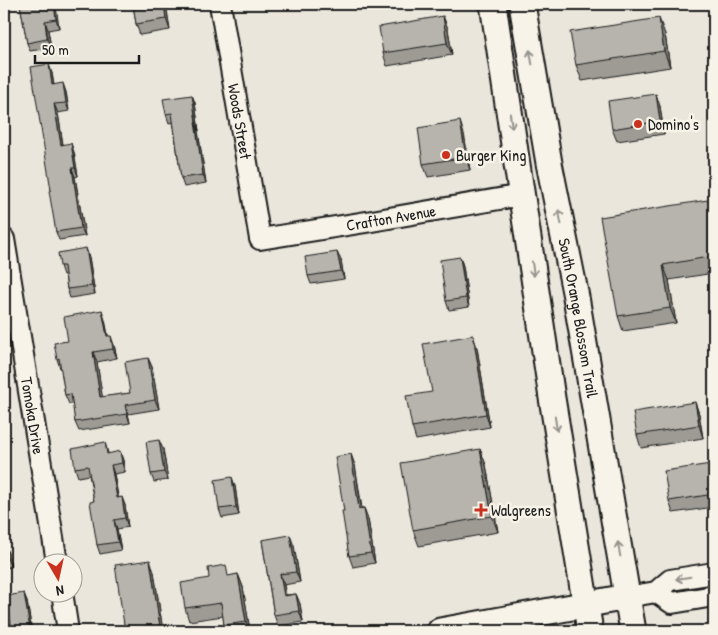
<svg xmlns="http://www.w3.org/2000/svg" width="718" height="635" viewBox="0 0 718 635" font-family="'Patrick Hand',sans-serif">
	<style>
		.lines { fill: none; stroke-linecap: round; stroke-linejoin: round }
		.minor-casing { stroke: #1c1c1c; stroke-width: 24 }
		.major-casing { stroke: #1c1c1c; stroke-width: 29 }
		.minor { stroke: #f7f3e8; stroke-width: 20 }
		.major { stroke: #f7f3e8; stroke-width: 25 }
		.wall { fill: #9d9b94; stroke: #1c1c1c }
		.shaded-wall { fill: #7f7e78; stroke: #1c1c1c }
		.building { fill: #b6b4ac; stroke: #1c1c1c }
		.oneway { stroke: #94928c }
		.poi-dot { fill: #c8321e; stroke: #f7f3e8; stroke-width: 2 }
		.labels { text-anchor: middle; stroke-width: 5; stroke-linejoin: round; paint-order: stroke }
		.street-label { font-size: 16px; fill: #1c1c1c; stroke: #f7f3e8 }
		.poi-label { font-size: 16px; fill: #1c1c1c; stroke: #f7f3e8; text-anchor: start }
	</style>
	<rect width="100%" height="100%" fill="#eae6dc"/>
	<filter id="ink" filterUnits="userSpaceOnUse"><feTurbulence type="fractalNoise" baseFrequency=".02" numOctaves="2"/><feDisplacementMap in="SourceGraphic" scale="10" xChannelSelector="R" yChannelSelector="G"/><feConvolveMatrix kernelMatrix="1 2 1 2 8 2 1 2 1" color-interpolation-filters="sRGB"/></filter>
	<g filter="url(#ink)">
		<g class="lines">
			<defs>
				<g id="minor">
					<path id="s1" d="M220 4 260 239 366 222 522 195"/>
					<path id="s2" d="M4 239 57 562"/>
					<path d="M62 592 68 631"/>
					<path d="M656 592 672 603 714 596"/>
					<path d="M627 597 656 592 670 580 714 573"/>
				</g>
				<g id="major">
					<path d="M493 4 552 398 590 631"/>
					<path id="s3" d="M522 4 549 163 576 297 633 631"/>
					<path d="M440 631 627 597"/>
				</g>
			</defs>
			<!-- minor casing -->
			<use href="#minor" class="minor-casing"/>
			<!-- major casing -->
			<use href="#major" class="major-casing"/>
			<!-- minor -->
			<use href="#minor" class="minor"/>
			<!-- major -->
			<use href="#major" class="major"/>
		</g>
		<!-- wall -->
		<path class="wall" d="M20 4H55L59 28 48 30 51 48 30 51 27 43Z
			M133 4H166L170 30 140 35 136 24Z
			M570 4H599L571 8Z
			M443 16 448 29 452 55 387 66 383 53Z
			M665 34 670 67 582 81 576 65Z
			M52 73 54 85 66 92 69 111 58 113 63 144 74 152 78 176 75 177 85 236 59 240 56 232 51 190Z
			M192 95 195 103 199 131H198L206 183 184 187 181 178 173 122 169 123 166 114Z
			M660 106 664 134 617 141 612 129Z
			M464 134 470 170 428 177 423 164Z
			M714 199V273L669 280 676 323 623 331 618 316Z
			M89 257 95 294 70 298 67 289 65 275H63L60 266Z
			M460 257 463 266 469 307 449 310 446 301Z
			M341 260 344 279 311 284 308 276Z
			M105 320 108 336 114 345 117 358 97 362 102 397 130 393 148 358 152 367 159 409 128 414 130 423 79 431 75 422 73 404H69L65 395 61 368H60L57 359 68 341Z
			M473 335 477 348 490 427 416 440 412 427Z
			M695 402 699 414 703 438 641 448 637 435Z
			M105 442 108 453 123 460 125 472 114 474 118 497 125 505 128 527 117 529 121 550 100 554 97 545 94 501 89 475 78 477 75 468Z
			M163 449 168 480 154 482 151 474Z
			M480 449 486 465 498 532 419 546 413 530Z
			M355 465 362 508H364L368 519 375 563 353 567 349 556 344 511Z
			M714 472V507L673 513 669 501Z
			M235 486 239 515 222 518 219 509Z
			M262 540 294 546 300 582 284 585 286 595 296 594 300 604 303 622 278 626 274 615Z
			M4 545 8 553 11 567 4 568Z
			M154 572 163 631H125Z
			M238 574 243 587 250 631H226L224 625 223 616 189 621 185 608 230 576Z
			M24 593 27 602 32 631H12Z"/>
		<!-- shaded-wall -->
		<path class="shaded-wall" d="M54 4H55L56 6 59 28 56 19Z
			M164 4H166L170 30 166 19Z
			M443 16 448 29 452 55 447 43Z
			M659 18 665 34 670 67 664 51Z
			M45 21 48 30 51 48 47 39Z
			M49 64 52 73 55 94 52 85Z
			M63 83 66 92 69 111 66 103Z
			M656 94 660 106 664 134 660 121Z
			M192 95 195 103 199 131 196 122Z
			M54 104 58 113 64 153 61 145Z
			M460 121 464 134 470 170 466 157Z
			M195 122 198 131 206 183 203 175Z
			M71 143 74 152 78 176 75 168Z
			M72 168 75 177 85 236 81 228Z
			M86 248 89 257 95 294 92 286Z
			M337 252 341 260 344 279 341 271Z
			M460 257 463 266 469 307 466 298Z
			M663 265 669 280 676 323 670 308Z
			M102 310 105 320 110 346 107 336Z
			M473 335 477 348 490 427 486 414Z
			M111 336 114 345 117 358 113 349Z
			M93 352 97 362 104 407 100 397Z
			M148 358 152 367 159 409 155 400Z
			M695 402 699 414 703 438 699 425Z
			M125 405 128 414 130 423 127 414Z
			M159 440 163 449 168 480 164 472Z
			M480 449 486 465 498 532 492 516Z
			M120 451 123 460 125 472 122 463Z
			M351 454 355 465 363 520 359 509Z
			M711 464 714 472V482Z
			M111 465 114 474 120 506 117 498Z
			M232 477 235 486 239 515 236 507Z
			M122 497 125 505 128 527 125 518Z
			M364 508 368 519 375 563 371 553Z
			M114 520 117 529 121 550 118 542Z
			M290 535 294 546 300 582 296 572Z
			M5 545 8 553 11 567 7 559Z
			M150 560 154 572 163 631H162L160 627Z
			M238 574 243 587 250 631 246 622Z
			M280 574 284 585 288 606 284 596Z
			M24 593 27 602 32 631H31L30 629Z
			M296 594 300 604 303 622 299 611Z"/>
		<!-- building -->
		<path class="building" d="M20 4H54L56 19 45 21 47 39 27 43Z
			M133 4H164L166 19 136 24Z
			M443 16 447 43 383 53 379 27Z
			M659 18 664 51 576 65 570 32Z
			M49 64 52 85 63 83 66 103 54 104 61 145 71 143 75 168H72L81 228 56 232 49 191 51 190 31 67Z
			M656 94 660 121 612 129 608 101Z
			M192 95 196 122H195L203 175 181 178 172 113 166 114 163 99Z
			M460 121 466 157 423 164 418 128Z
			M714 199V256L663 265 670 308 618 316 600 217Z
			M86 248 92 286 67 289 64 266H60L58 253Z
			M337 252 341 271 308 276 305 257Z
			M460 257 466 298 446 301 440 260Z
			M102 310 107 336H111L113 349 93 352 100 397 130 393 125 362 148 358 155 400 125 405 127 414 75 422 71 394 65 395 59 358 57 359 54 343 68 341 64 317Z
			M473 335 486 414 412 427 406 396 432 392 423 344Z
			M695 402 699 425 637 435 633 412Z
			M159 440 164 472 151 474 146 442Z
			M105 442 107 454 120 451 122 463 111 465 117 498 122 497 125 518 114 520 118 542 97 545 90 502 94 501 88 466 75 468 72 449Z
			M480 449 492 516 413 530 401 463Z
			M351 454 359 509 364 508 371 553 349 556 342 511H344L335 457Z
			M711 464 714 482V494L669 501 664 471Z
			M232 477 236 507 219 509 215 480Z
			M290 535 296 572 280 574 284 596 296 594 299 611 274 615 262 540Z
			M4 545H5L7 559H4Z
			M150 560 160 627 136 631H125L115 565Z
			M226 565 228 576 238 574 246 622 224 625 221 603 185 608 181 583 209 578 208 568Z
			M24 593 30 629 12 631 7 596Z"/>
		<!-- one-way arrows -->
		<defs><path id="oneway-shaft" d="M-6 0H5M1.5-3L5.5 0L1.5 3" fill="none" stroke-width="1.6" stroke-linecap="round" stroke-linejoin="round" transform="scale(1.25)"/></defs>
		<g class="oneway">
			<use href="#oneway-shaft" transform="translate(531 57) rotate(-100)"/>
			<use href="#oneway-shaft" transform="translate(511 121) rotate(82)"/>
			<use href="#oneway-shaft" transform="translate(560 217) rotate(-101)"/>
			<use href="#oneway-shaft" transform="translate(533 269) rotate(82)"/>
			<use href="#oneway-shaft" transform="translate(556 424) rotate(81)"/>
			<use href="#oneway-shaft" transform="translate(619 549) rotate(-100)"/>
			<use href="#oneway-shaft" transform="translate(683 578) rotate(171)"/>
		</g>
	</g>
	<!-- markers -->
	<g class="poi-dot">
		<circle cx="638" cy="124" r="5"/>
		<circle cx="446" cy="155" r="5"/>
		<path d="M478.5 502.5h5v5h5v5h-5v5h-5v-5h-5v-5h5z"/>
	</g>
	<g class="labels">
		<!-- street labels -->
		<g class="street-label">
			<text dy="6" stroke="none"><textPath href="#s1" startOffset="119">Woods Street</textPath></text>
			<text dy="6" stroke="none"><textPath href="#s1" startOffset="371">Crafton Avenue</textPath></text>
			<text dy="6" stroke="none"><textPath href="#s3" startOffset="319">South Orange Blossom Trail</textPath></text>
			<text dy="6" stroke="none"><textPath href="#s2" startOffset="179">Tomoka Drive</textPath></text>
		</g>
		<!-- poi labels -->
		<g class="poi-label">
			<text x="648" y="130">Domino's</text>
			<text x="456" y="161">Burger King</text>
			<text x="491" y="516">Walgreens</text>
		</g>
	</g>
	<!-- margin -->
	<rect width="718" height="635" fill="none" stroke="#f7f3e8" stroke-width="20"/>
	<rect x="10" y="10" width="698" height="615" fill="none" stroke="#1c1c1c" stroke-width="2" filter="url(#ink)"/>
	<!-- north arrow -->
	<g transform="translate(58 578) rotate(171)"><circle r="24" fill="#f7f3e8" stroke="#9f9d96"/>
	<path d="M0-4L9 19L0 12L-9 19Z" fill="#c8321e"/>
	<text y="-8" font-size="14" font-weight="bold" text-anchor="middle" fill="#1c1c1c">N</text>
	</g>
	<!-- scale -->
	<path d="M35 55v8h104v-8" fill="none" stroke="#1c1c1c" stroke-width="2.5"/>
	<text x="42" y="55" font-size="15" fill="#1c1c1c" stroke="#f7f3e8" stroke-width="4" paint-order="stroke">50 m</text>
</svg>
